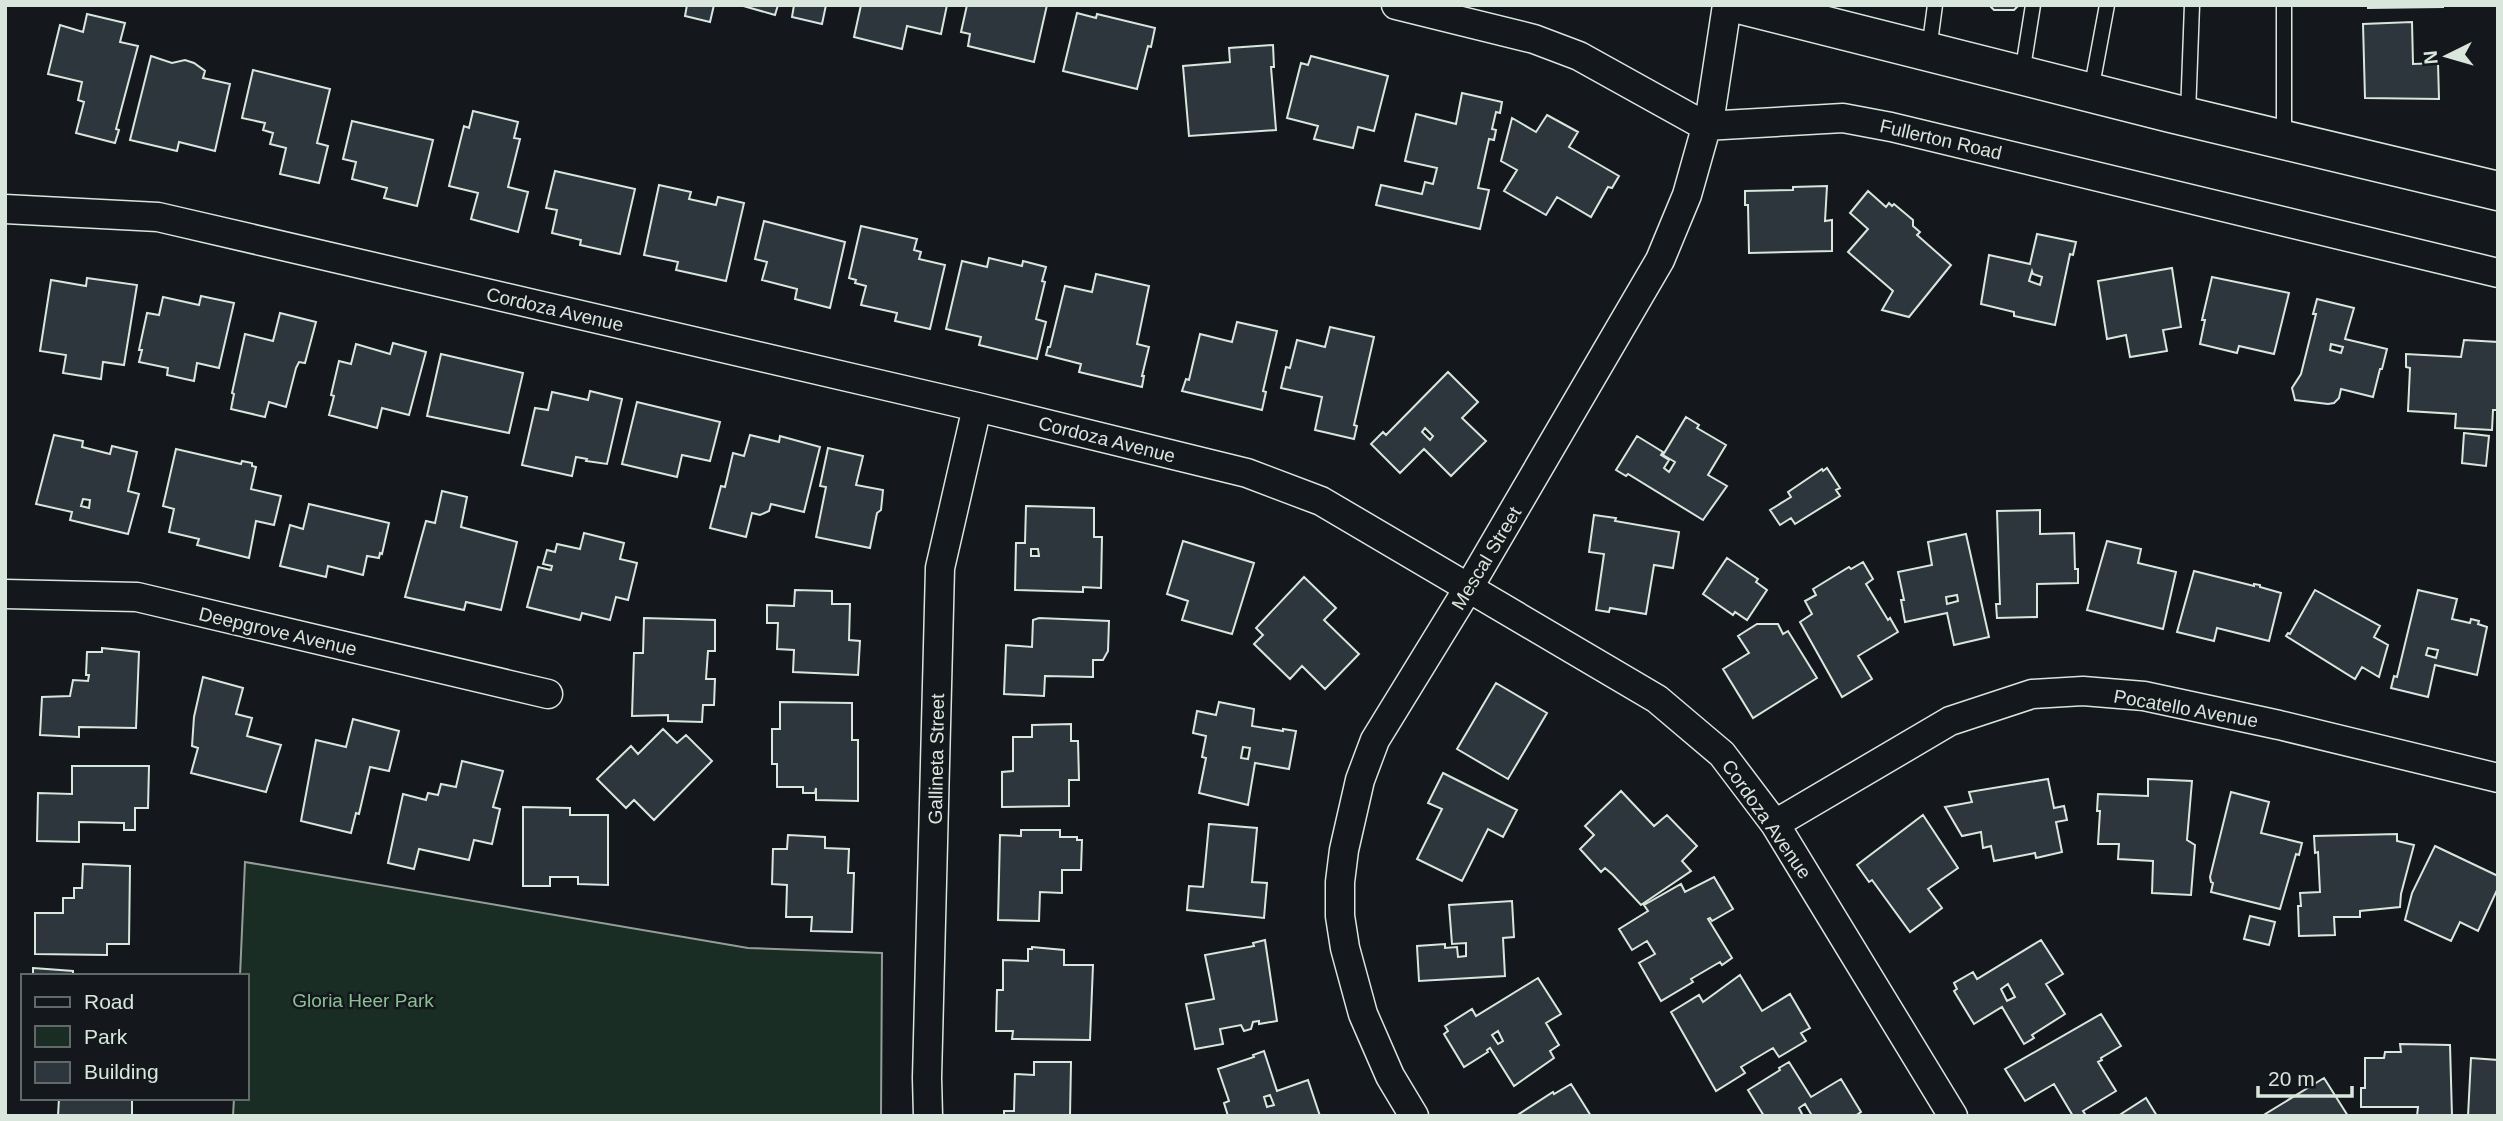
<svg xmlns="http://www.w3.org/2000/svg" width="2503" height="1121" viewBox="0 0 2503 1121" font-family="Arial,sans-serif">
	<style>
		.green { fill: #1a2d24; stroke: #939e99; stroke-width: 2 }
		.building { fill: #2c363c; stroke: #d8e6dc; stroke-width: 2; fill-rule: evenodd }
		.lines { fill: none; stroke-linecap: round; stroke-linejoin: round }
		.lane-casing { stroke: #d8e6dc; stroke-width: 17 }
		.street-casing { stroke: #d8e6dc; stroke-width: 31 }
		.primary-casing { stroke: #d8e6dc; stroke-width: 41 }
		.lane { stroke: #14181c; stroke-width: 14 }
		.street { stroke: #14181c; stroke-width: 28 }
		.primary { stroke: #14181c; stroke-width: 38 }
		.labels { text-anchor: middle; stroke-width: 5; stroke-linejoin: round; paint-order: stroke }
		.street-label { font-size: 19px; fill: #d8e6dc; stroke: #14181c }
		.park-label { font-size: 19px; fill: #8ac095; stroke: #14181c }
	</style>
	<rect width="100%" height="100%" fill="#14181c"/>
	<!-- green -->
	<path class="green" d="M245 862 748 948 882 953 881 1116H233L234 1098H247V976H240Z"/>
	<!-- building -->
	<path class="building" d="M687 5H714L710 22 685 16Z
		M740 5H778L775 15Z
		M794 5H826L822 24 792 17Z
		M861 5H947L941 34 907 26 902 49 854 37Z
		M967 5H1047L1034 62 968 46 970 34 961 32Z
		M2019 5 2014 10H1994L1989 5Z
		M2368 5H2443V7L2368 8Z
		M1077 13 1096 18 1097 14 1155 28 1151 47 1148 46 1137 89 1063 71Z
		M87 14 125 23 120 42 138 46 116 129 119 130 115 143 76 133 84 102 78 100 82 82 48 74 60 25 83 32Z
		M2412 22 2413 64 2438 63 2439 99 2365 98 2363 24Z
		M1273 45 1274 67H1271L1276 130 1189 136 1183 66 1230 62 1229 48Z
		M151 56 172 63 185 60 194 63 205 71 203 78 230 84 215 151 179 142 177 151 130 140Z
		M1311 56 1388 76 1374 131 1358 127 1353 148 1314 139 1318 126 1287 118 1301 63 1308 65Z
		M253 70 330 89 317 143 328 146 319 183 280 174 286 148 270 144 273 133 263 130 265 123 242 118Z
		M1462 93 1502 102 1500 113 1496 112 1492 129 1496 130 1494 140 1489 139 1478 188 1489 190 1480 229 1376 205 1381 185 1422 194 1425 182 1433 184 1437 168 1405 161 1416 114 1456 124Z
		M473 111 518 122 514 138 520 139 508 187 528 192 518 232 471 219 478 193 449 186 464 126 469 128Z
		M1547 115 1578 132 1569 147 1619 176 1612 188 1608 187 1591 217 1557 197 1546 215 1504 191 1517 170 1501 161 1512 118 1536 132Z
		M352 121 433 140 417 206 384 198 387 188 352 179 356 162 343 159Z
		M555 171 635 189 620 254 580 245 581 240 552 233 557 210 546 208Z
		M659 185 691 192 689 199 716 205 718 197 744 203 726 281 676 270 678 262 644 255Z
		M1827 186 1825 221 1832 220V251L1749 253 1748 205H1745V191L1793 190V187Z
		M1868 191 1886 207 1889 203 1892 206 1894 204 1913 220V226L1920 232 1917 235 1951 265 1909 317 1882 310 1893 291 1848 252 1868 229 1850 213Z
		M764 221 845 242 830 308 795 299 797 289 762 280 767 262 755 259Z
		M861 226 917 239 914 250 921 252 919 259 945 265 930 329 895 321 897 313 861 305 866 286 855 283 856 280 849 278Z
		M2037 234 2076 242 2073 255 2070 254 2055 325 2014 316V312L1981 304 1989 255 2030 264ZM2032 271 2033 274 2042 277 2040 285 2029 281Z
		M989 258 1022 266 1023 261 1046 267 1042 281 1045 282 1036 319 1046 322 1037 359 979 345 981 337 946 329 962 261 987 267Z
		M2172 268 2181 327 2163 330 2167 351 2130 357 2126 335 2107 339 2098 281Z
		M1096 274 1149 286 1137 344 1149 347 1142 376H1144L1142 387 1079 372 1081 364 1046 355 1048 347H1050L1065 286 1092 292Z
		M2212 277 2289 293 2274 354 2239 346 2237 353 2200 344 2205 320H2202Z
		M87 278 137 285 124 365 103 362 101 379 63 373 66 355 40 351 51 280 86 286Z
		M201 296 234 303 219 368 197 363 194 381 167 375 168 368 139 362 142 350H139L147 313 159 315 163 297 199 305Z
		M2317 299 2354 308 2345 339 2387 349 2382 369H2380L2373 397 2341 389 2339 398 2334 403 2328 404 2295 400 2292 388 2301 374 2316 314H2313ZM2331 344 2343 347 2341 353 2330 350Z
		M280 313 316 322 305 363 299 362 296 368 286 407 269 402 265 417 231 409 234 394 232 393 245 334 273 341Z
		M1237 322 1277 331 1263 391 1266 392 1262 410 1182 391 1186 379 1189 380 1200 334 1232 342Z
		M1330 327 1374 337 1354 425 1357 426 1354 439 1315 430 1322 397 1281 388 1286 367 1290 368 1297 340 1325 347Z
		M2464 340 2498 342V410H2493L2492 430 2455 428 2456 414 2408 411 2410 368 2406 367V354L2461 357Z
		M393 343 426 352 409 415 382 408 377 428 329 415 334 396 331 395 339 361 351 364 356 344 390 354Z
		M441 354 523 373 509 433 427 416Z
		M1448 372 1478 402 1462 418 1486 441 1451 476 1424 449 1400 473 1371 444 1383 432 1386 435ZM1425 428 1433 436 1430 440 1422 432Z
		M590 391 622 399 607 464 586 461 587 459 576 457 572 476 522 465 535 408 548 410 552 392 588 400Z
		M637 402 720 422 710 461 682 455 677 477 622 464Z
		M1686 417 1699 425 1697 428 1726 445 1708 475 1727 486 1703 520 1628 474 1626 476 1616 470 1637 436 1663 452 1661 455 1669 460 1664 468 1669 472 1675 462 1663 455Z
		M2464 433 2489 436 2486 466 2462 463Z
		M54 435 83 441 82 447 110 454 112 446 137 452 128 491 139 494 128 534 70 520 72 512 36 504ZM83 499 90 500 89 508 81 506Z
		M750 435 779 442 780 436 820 447 804 512 771 504 769 511 760 515 752 513 746 537 710 528 721 486 725 487 733 453 744 456Z
		M828 448 863 456 856 485 883 490 881 510 877 513 870 548 816 537 826 487 820 486Z
		M176 449 241 464 242 461 252 463V466L256 467 251 489 281 496 274 525 256 521 249 558 197 545 199 539 169 532 174 509 163 506Z
		M1827 468 1840 488 1836 490 1840 496 1795 524 1791 518 1780 525 1770 510 1791 497 1788 492 1822 469 1823 471Z
		M442 491 467 497 461 527 517 542 501 610 466 602 464 610 405 597 426 521 435 523Z
		M309 504 389 523 382 554 380 553 379 558 367 556 363 575 328 566 326 577 280 566 290 525 303 529Z
		M1026 506 1094 508V537H1102L1101 588 1083 587V592L1015 590 1016 543H1025ZM1031 549H1038L1039 556H1031Z
		M2040 510V534L2074 533 2075 569H2078V583L2037 584V617L1997 618 1996 604H2000L1997 511Z
		M1594 515 1616 518 1615 521 1679 532 1673 568 1654 565 1646 614 1610 608 1609 612 1596 610 1604 554 1589 552Z
		M584 533 624 543 620 559 637 563 628 600 616 597 610 620 582 613 580 620 527 607 538 567 551 570 552 566 543 564 547 550 555 552 557 544 580 549Z
		M1966 534 1989 637 1954 645 1947 613 1905 622 1901 600H1904L1898 572 1932 565 1928 542ZM1957 595 1958 601 1947 604 1946 597Z
		M1183 541 1254 563 1232 634 1182 620 1188 601 1167 594Z
		M2107 541 2141 549 2138 563 2176 572 2163 629 2087 610Z
		M1727 558 1758 579 1756 582 1767 590 1747 620 1735 612 1733 615 1703 594Z
		M1863 562 1873 579 1866 584 1888 620 1890 618 1898 632 1858 656 1872 679 1842 697 1800 622 1812 614 1805 601 1816 595 1813 589 1849 567 1851 569Z
		M2194 571 2254 586V584L2260 585V587L2281 593 2269 641 2217 628 2214 641 2177 632Z
		M1304 577 1336 608 1324 620 1359 654 1325 689 1302 666 1290 679 1254 644 1263 635 1256 628Z
		M795 590 832 591V604H850L849 640 860 641 858 675 793 672 794 650 777 649 778 623H767V605L794 606Z
		M2315 590 2380 626 2374 637 2388 645 2379 677 2362 667 2355 679 2286 636 2288 633 2290 634Z
		M2418 590 2457 599 2452 619 2470 623 2471 619 2479 621 2478 624 2487 627 2477 675 2435 665 2428 697 2391 688 2394 676 2397 677ZM2428 648 2438 650 2436 658 2426 655Z
		M644 618 715 620V651H708L706 679H715L714 705H703L702 722 668 721V715L632 716 634 653H643Z
		M1039 618 1109 621 1108 651 1103 660H1093V677L1045 676 1044 696 1004 694 1006 645 1032 647 1033 620Z
		M1757 624H1778L1783 634 1788 631 1817 678 1753 718 1723 669 1749 653 1738 636Z
		M102 648 139 652 136 728 79 727V737L40 735 42 697 70 696 73 680 88 681 89 675H86L87 652H102Z
		M203 677 243 688 236 714 252 718 247 736 281 745 266 792 191 773 198 748 192 746 194 717Z
		M1496 683 1547 713 1508 779 1457 749Z
		M780 702 852 703V740H858V801L816 800V788L815 793H803V787H777V764H772V729H780Z
		M1219 702 1254 709 1252 726 1283 731V729L1296 731 1289 769 1255 763 1248 805 1199 793 1206 758 1202 757 1206 736 1193 733 1197 711 1216 715ZM1243 747 1250 748 1248 759 1241 758Z
		M353 719 399 731 389 771 370 767 359 814 356 813 351 833 301 821 316 740 346 747Z
		M1071 724V741H1078L1079 780H1069V806L1002 807V772L1013 771V737H1032V725Z
		M663 729 677 743 686 735 712 761 654 820 634 800 626 808 597 779 631 746 638 754Z
		M462 761 503 771 493 807 500 809 492 844 474 840 469 860 419 849 414 869 388 863 403 794 426 800 428 793 438 795 441 784 456 787Z
		M72 766H149L148 808H135V830H124V823L79 822V842L37 841 38 793 72 794Z
		M1443 773 1517 810 1503 837 1488 829 1462 881 1417 859 1442 809 1428 803Z
		M2048 779 2054 808 2064 806 2067 820 2056 822 2062 852 2036 858 2035 853 1994 861 1991 846 1983 848 1981 832 1962 836 1945 807 1972 802 1969 792Z
		M2148 779 2192 781 2187 840 2195 845 2191 895 2152 893 2153 861 2118 859 2119 844H2098L2100 811H2097L2098 794 2148 796Z
		M1621 791 1654 826 1667 815 1697 846 1682 861 1691 871 1641 905 1613 875 1605 868 1601 872 1580 849 1594 835 1585 826Z
		M2231 792 2269 802 2261 833 2302 843 2299 855 2296 854 2280 909 2211 892 2213 883 2211 882 2210 877Z
		M523 807 570 808V815H608V885L578 884V877H550V886H523Z
		M1923 815 1958 868 1928 889 1942 908 1910 932 1872 880 1869 882 1857 865Z
		M1209 824 1257 828 1252 882 1267 883 1264 918 1187 910 1189 886 1203 887Z
		M1021 830H1060V837H1077V840H1082L1081 870H1062V893L1040 892 1039 921 998 920 1000 835 1021 836Z
		M2397 834V841L2414 845 2401 894 2400 907 2360 911V917H2334L2335 935 2299 936 2298 906H2301L2300 893 2320 892 2318 852 2315 853 2314 836Z
		M788 835 825 837V848L849 849 848 873H854L852 932 811 931 812 917H786L787 885 772 884 773 849H787Z
		M2435 846 2498 876V888L2478 931 2460 922 2451 941 2405 920 2412 893Z
		M83 864 130 866 129 944H107V955L35 954V913H63V898H74V888H82Z
		M1714 877 1733 909 1712 921 1710 918 1708 919 1732 958 1722 965 1720 962 1691 979 1693 982 1661 1001 1639 963 1655 954 1647 941 1632 950 1619 929 1648 911 1644 905 1681 884 1685 892Z
		M1512 901 1514 937 1503 938 1505 976 1419 981 1417 946 1445 944V948L1457 947 1458 957 1466 956V943L1452 944 1449 905Z
		M2250 916 2275 922 2269 945 2244 939Z
		M1265 940 1277 1021 1259 1024V1021L1253 1022 1251 1029 1244 1031 1241 1025 1220 1029 1223 1044 1195 1049 1186 1004 1214 999 1205 955 1254 946 1253 943Z
		M2041 940 2063 974 2046 984 2065 1014 2032 1035 2034 1038 2024 1044 2002 1007 1974 1024 1954 991 1957 989 1954 983 1973 972 1977 979ZM2008 984 2015 997 2007 1001 2001 989Z
		M1032 947 1064 950V965H1093L1090 1040 1012 1039 1013 1031H996L997 990H1003V960L1028 961V949H1032Z
		M33 968 73 971V976H33Z
		M1740 975 1762 1011 1790 994 1810 1028 1801 1033 1806 1041 1779 1057 1773 1048 1741 1067 1745 1073 1716 1091 1671 1012 1699 995 1703 1002Z
		M1538 978 1561 1014 1546 1023 1559 1045 1550 1051 1554 1058 1514 1086 1490 1048 1487 1050 1488 1052 1464 1067 1444 1034 1448 1031 1445 1026 1472 1009 1476 1016ZM1498 1031 1503 1041 1498 1044 1492 1035Z
		M2101 1014 2121 1046 2101 1058 2102 1060 2098 1062 2116 1091 2083 1111 2085 1114 2082 1116H2073L2054 1084 2025 1101 2005 1069Z
		M2400 1044 2450 1045 2452 1116H2417L2418 1107H2361V1088H2365V1058H2384L2385 1052H2401Z
		M1264 1051 1277 1091 1308 1080 1320 1116H1228L1224 1103 1229 1101 1218 1069 1254 1057 1253 1055ZM1270 1095 1274 1105 1267 1107 1264 1097Z
		M2471 1058 2498 1060V1116H2468Z
		M1034 1062H1071L1070 1116H1004V1111H1014L1015 1074 1034 1075Z
		M1789 1062 1811 1097 1841 1079 1861 1112 1855 1116H1809L1811 1114 1805 1104 1799 1108 1803 1116H1764L1748 1090 1780 1070 1779 1068Z
		M2324 1078 2348 1116H2262Z
		M1571 1084 1591 1116H1516L1553 1092 1554 1094Z
		M59 1098H132V1116H58Z
		M2146 1098 2157 1116H2118Z"/>
	<g class="lines">
		<defs>
			<path id="lane" d="M2284 5V137
				M1929 50 1935 5
				M2022 74 2033 5
				M2091 91 2107 5
				M2188 114 2192 5"/>
			<path id="street" d="M1396 5 1534 39 1579 56 1705 126 1843 118 1891 127 2498 273
				M5 209 158 217 977 407 1247 473 1321 501 1657 699 1722 754 1775 824 1953 1116
				M5 594 137 597 548 694
				M1775 824 1950 721 2032 694 2083 691 2144 696 2279 725 2498 778
				M928 1116 927 1078 940 568 977 407
				M1414 1116 1390 1076 1363 1014 1345 948 1340 916V882L1344 850 1360 780 1375 740 1469 587 1660 260 1687 195 1711 110 1727 5"/>
			<path id="primary" d="M1743 5 2171 113 2498 191"/>
		</defs>
		<!-- lane casing -->
		<use href="#lane" class="lane-casing"/>
		<!-- street casing -->
		<use href="#street" class="street-casing"/>
		<!-- primary casing -->
		<use href="#primary" class="primary-casing"/>
		<!-- lane -->
		<use href="#lane" class="lane"/>
		<!-- street -->
		<use href="#street" class="street"/>
		<!-- primary -->
		<use href="#primary" class="primary"/>
	</g>
	<g class="labels">
		<!-- street labels -->
		<g class="street-label">
			<text transform="translate(1941 139) rotate(13)" y="7">Fullerton Road</text>
			<text transform="translate(555 309) rotate(13)" y="7">Cordoza Avenue</text>
			<text transform="translate(1107 439) rotate(14)" y="7">Cordoza Avenue</text>
			<text transform="translate(1486 558) rotate(-59)" y="7">Mescal Street</text>
			<text transform="translate(278 631) rotate(13)" y="7">Deepgrove Avenue</text>
			<text transform="translate(2186 708) rotate(10)" y="7">Pocatello Avenue</text>
			<text transform="translate(936 759) rotate(-89)" y="7">Gallineta Street</text>
			<text transform="translate(1767 819) rotate(55)" y="7">Cordoza Avenue</text>
		</g>
		<!-- park labels -->
		<g class="park-label">
			<text x="363" y="1007">Gloria Heer Park</text>
		</g>
	</g>
	<!-- border -->
	<rect width="2503" height="1121" fill="none" stroke="#d8e6dc" stroke-width="14"/>
	<!-- legend -->
	<rect x="21" y="974" width="228" height="126" fill="#14181c" stroke="#626a69" stroke-width="2"/>
	<rect x="35" y="997" width="35" height="10" fill="#14181c" stroke="#626a69" stroke-width="2"/>
	<text x="84" y="1009" font-size="21" fill="#d8e6dc">Road</text>
	<rect x="35" y="1026" width="35" height="21" fill="#1a2d24" stroke="#626a69" stroke-width="2"/>
	<text x="84" y="1044" font-size="21" fill="#d8e6dc">Park</text>
	<rect x="35" y="1062" width="35" height="21" fill="#2c363c" stroke="#626a69" stroke-width="2"/>
	<text x="84" y="1079" font-size="21" fill="#d8e6dc">Building</text>
	<!-- north arrow -->
	<g transform="translate(2447 56) rotate(265)" stroke="#14181c" stroke-width="5" paint-order="stroke">
	<path d="M0-5L12 26L0 18L-12 26Z" fill="#d8e6dc"/>
	<text y="-10" font-size="19" font-weight="bold" text-anchor="middle" fill="#d8e6dc">N</text>
	</g>
	<!-- scale -->
	<path d="M2258 1086v10h94v-10" fill="none" stroke="#d8e6dc" stroke-width="3.5"/>
	<text x="2268" y="1086" font-size="21" fill="#d8e6dc" stroke="#14181c" stroke-width="5" paint-order="stroke">20 m</text>
</svg>
